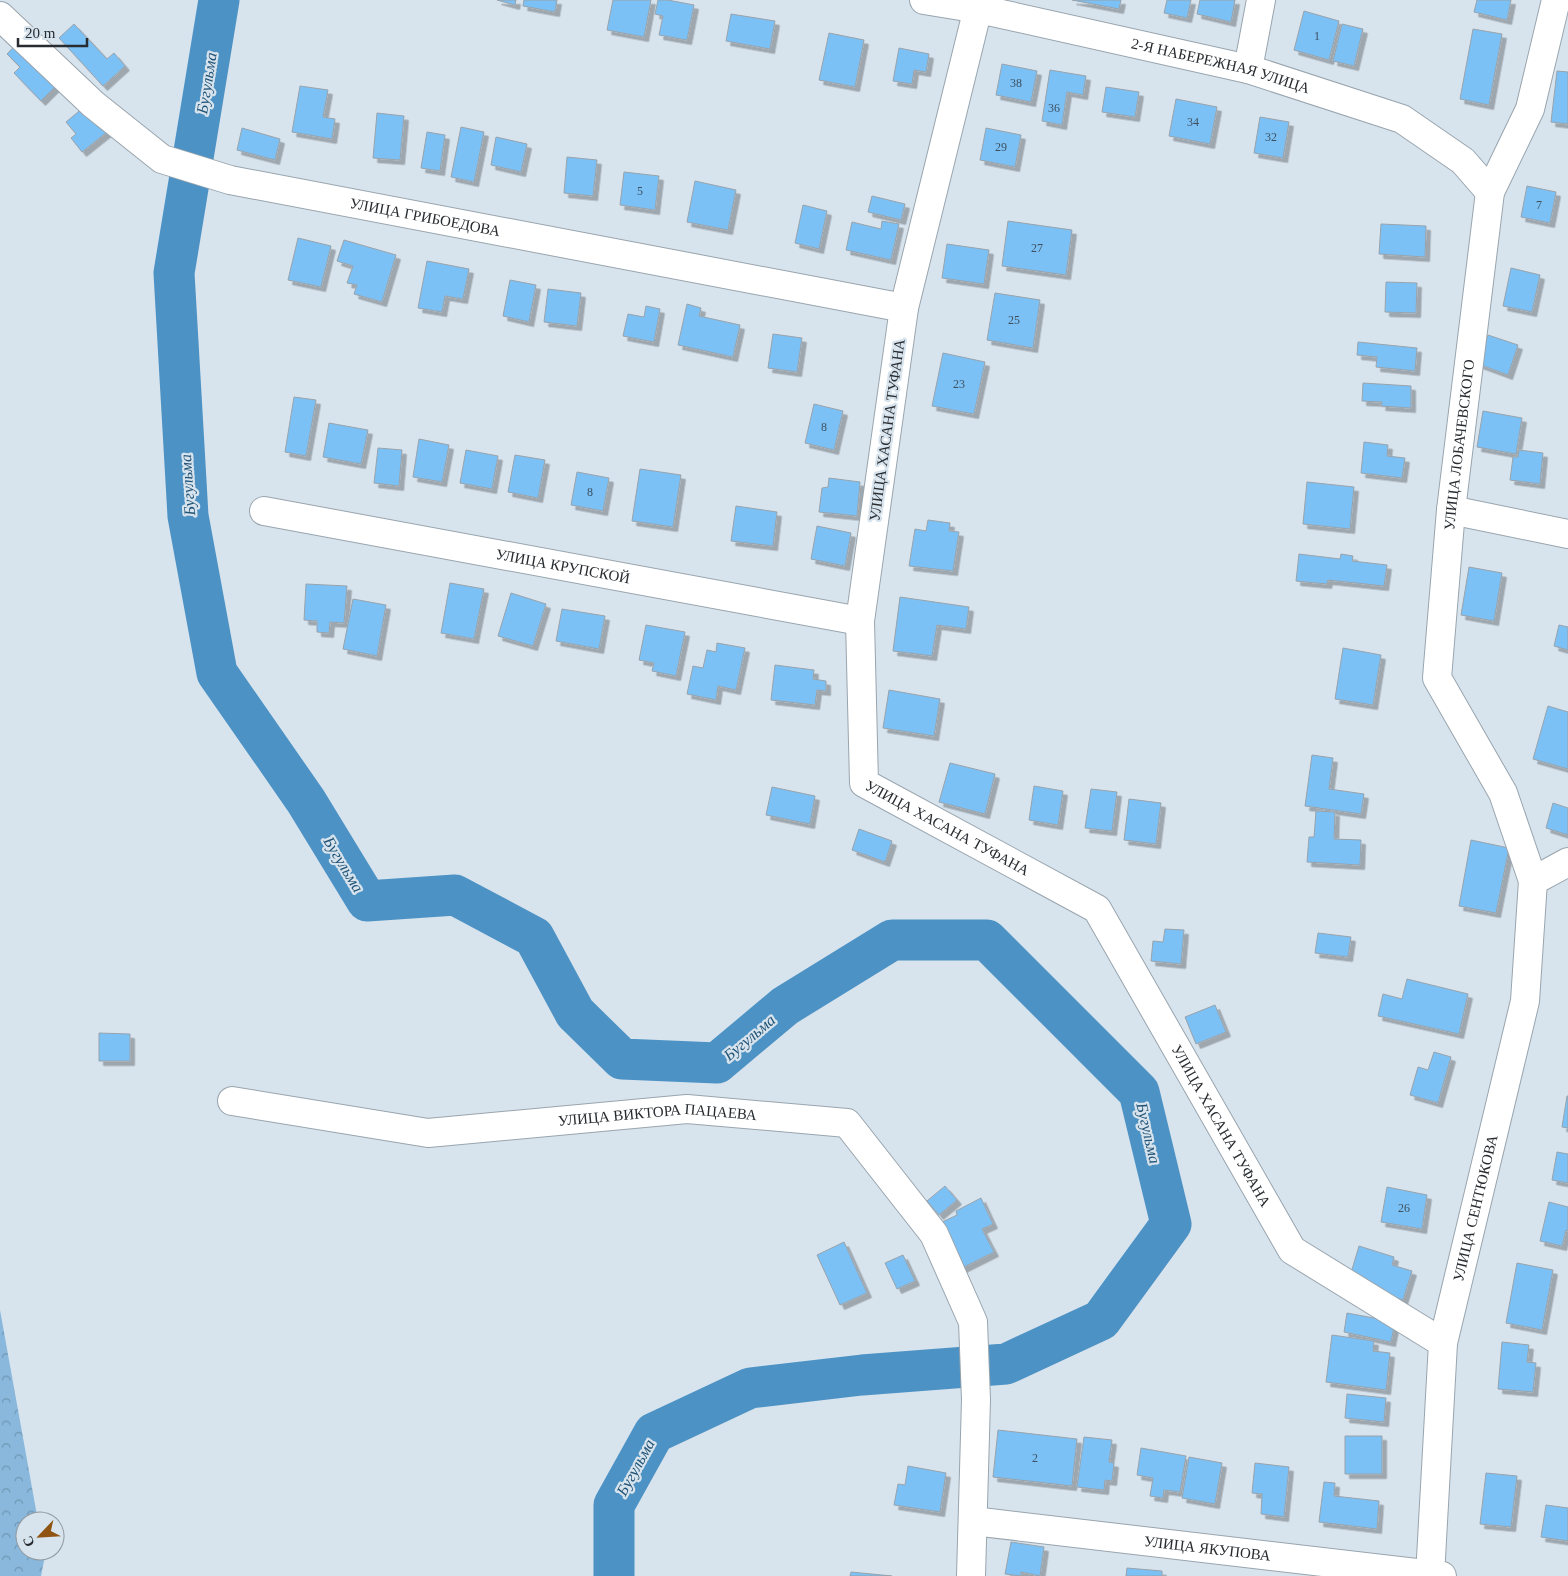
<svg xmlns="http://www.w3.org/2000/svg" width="1568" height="1576" viewBox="0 0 1568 1576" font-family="Georgia,serif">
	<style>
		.forest { fill: url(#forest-crowns) }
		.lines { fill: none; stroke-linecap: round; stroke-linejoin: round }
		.river { stroke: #4c92c4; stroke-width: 41 }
		.building { fill: #7bc1f5; stroke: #98a3ac; filter: url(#shadow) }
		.minor-casing { stroke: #99a5ae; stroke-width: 30 }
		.minor { stroke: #fff; stroke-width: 28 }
		.labels { text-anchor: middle; stroke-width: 4.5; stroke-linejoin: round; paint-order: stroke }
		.number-label { font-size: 12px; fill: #3d5161 }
		.street-label { font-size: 15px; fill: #282c30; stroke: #d7e3ed }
		.water-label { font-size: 16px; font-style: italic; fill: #205376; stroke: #d7e3ed }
	</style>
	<defs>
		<pattern id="forest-crowns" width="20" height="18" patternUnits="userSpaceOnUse" patternTransform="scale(1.25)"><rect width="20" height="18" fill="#89b8dc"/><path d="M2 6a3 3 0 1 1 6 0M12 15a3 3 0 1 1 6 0" fill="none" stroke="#7096b3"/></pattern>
		<filter id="shadow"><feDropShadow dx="4.5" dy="4.5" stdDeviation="0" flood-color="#0004"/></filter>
	</defs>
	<rect width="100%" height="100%" fill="#d7e3ed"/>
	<!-- forest -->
	<path class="forest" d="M0 1310 38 1521H25V1551H44L45 1556 41 1576H0Z"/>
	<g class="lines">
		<!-- river -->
		<path class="river" d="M219 0 174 273 188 516 217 673 306 801 367 901 455 895 534 937 575 1013 622 1059 717 1063 785 1006 892 940H987L1139 1092 1171 1224 1101 1320 1006 1364 862 1375 750 1388 654 1433 614 1505V1576"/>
	</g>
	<!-- building -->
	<path class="building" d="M497 0H516L515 5Z
		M524 0H557L555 12 523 6Z
		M613 0H651L644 37 607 30Z
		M658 0H668L694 5 687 40 659 35 663 16 655 14Z
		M1072 0H1121L1119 9Z
		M1167 0H1191L1187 18 1164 13Z
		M1200 0H1235L1231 22 1197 14Z
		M1477 0H1511L1507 20 1474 12Z
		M1304 11 1339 21 1329 60 1294 50Z
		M731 14 775 21 770 49 726 41Z
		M74 24 107 59 114 53 125 66 103 86 59 38Z
		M1342 24 1363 29 1354 66 1333 61Z
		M1473 29 1502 34 1489 105 1460 99Z
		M829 33 864 40 855 87 819 80Z
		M21 39 57 85 41 101 14 73 20 67 7 54Z
		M899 48 929 54 926 72 914 70 912 84 893 81Z
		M1002 64 1037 71 1031 102 996 95Z
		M1050 70 1086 76 1083 95 1067 92 1062 125 1042 121Z
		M1557 71 1568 72V124L1551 122Z
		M300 86 328 90 323 117 335 119 332 139 292 132Z
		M1106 87 1139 92 1135 117 1102 112Z
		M1176 99 1217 107 1210 144 1169 136Z
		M90 102 112 128 82 152 71 138 76 134 66 122Z
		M377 113 404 116 400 160 373 158Z
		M1260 117 1289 122 1283 158 1254 153Z
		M461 127 484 132 474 182 451 177Z
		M242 128 280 139 275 160 237 150Z
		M986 128 1021 135 1015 167 980 160Z
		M427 132 445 135 440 171 421 168Z
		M496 137 527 144 521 172 491 165Z
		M567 157 597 160 593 196 564 193Z
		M624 172 659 176 655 210 620 205Z
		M695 181 736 190 728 230 687 222Z
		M1527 186 1556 192 1550 223 1521 217Z
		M872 196 905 204 901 220 868 212Z
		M803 205 827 211 819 249 795 243Z
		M882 221 899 224 891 260 846 250 852 222 881 229Z
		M1008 221 1072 230 1066 275 1002 266Z
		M1381 224 1426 226 1425 257 1379 254Z
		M298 238 331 246 321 287 288 280Z
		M344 240 396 255 382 302 354 294 357 285 347 283 353 266 337 261Z
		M947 244 989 250 984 284 942 278Z
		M427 261 469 269 463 299 445 296 442 312 418 308Z
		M1511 268 1540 275 1532 312 1503 306Z
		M510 280 536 285 529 322 503 316Z
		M1386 282 1417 283 1416 313 1385 312Z
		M548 289 581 293 577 326 544 322Z
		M995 293 1040 300 1033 348 987 340Z
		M687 304 701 308 699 316 740 325 733 357 678 345Z
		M646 306 660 309 654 342 623 336 628 314 644 317Z
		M773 334 802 338 797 372 768 368Z
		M1488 335 1518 345 1508 375 1478 364Z
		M1358 342 1417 348 1415 371 1376 367 1377 357 1357 355Z
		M943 353 985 362 974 414 932 406Z
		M1363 383 1411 386V408L1381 406 1382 402 1362 401Z
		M294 397 316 400 306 456 285 452Z
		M814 404 843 411 834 450 805 443Z
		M1483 411 1522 418 1516 454 1477 447Z
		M329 423 368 430 361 464 323 457Z
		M419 439 449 445 442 482 413 477Z
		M1364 442 1388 445 1387 456 1405 458 1402 478 1361 473Z
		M378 448 402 450 399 486 374 483Z
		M466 450 498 456 492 489 460 483Z
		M1519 450 1543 453 1540 484 1510 480 1513 457H1518Z
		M515 455 545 460 538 498 508 492Z
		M640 469 681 475 673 527 632 521Z
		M577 472 609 478 603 511 571 505Z
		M829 478 860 482 857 516 819 512 822 488 828 487Z
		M1307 482 1354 487 1350 529 1303 524Z
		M736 506 777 512 773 546 731 541Z
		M928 520 950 523 949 531 959 532 953 571 909 566 915 529 926 531Z
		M817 526 851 533 845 566 811 559Z
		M1299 554 1340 559 1341 554 1353 556 1352 561 1387 565 1384 586 1328 580 1327 584 1296 581Z
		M1469 567 1502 573 1494 621 1461 615Z
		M450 583 484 589 474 639 441 633Z
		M306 584 347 586 344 623 330 622 329 633 317 632V621L304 620Z
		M511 593 546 604 533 646 498 636Z
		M900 597 969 607 966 629 937 625 932 656 893 651Z
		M353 599 386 605 377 656 343 649Z
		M562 609 605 616 599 649 556 641Z
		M646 625 685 632 676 676 652 671 654 663 639 660Z
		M1559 625 1568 627V650L1554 646Z
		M717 643 745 648 736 690 718 686 716 700 687 694 693 666 703 668 707 650 716 652Z
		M1343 648 1381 655 1373 705 1335 699Z
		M775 665 814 670 813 679 826 681V691L817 690 815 705 771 700Z
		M889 690 940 699 934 736 883 728Z
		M1548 706 1568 712V769L1533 759Z
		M1312 755 1333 758 1329 789 1364 794 1361 814 1305 806Z
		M950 763 995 774 985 814 939 802Z
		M1034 786 1063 791 1058 825 1029 820Z
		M772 787 815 796 810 824 766 815Z
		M1091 789 1117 792 1112 831 1085 828Z
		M1129 799 1161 803 1156 844 1124 840Z
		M1553 803 1568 808V835L1546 828Z
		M1316 811 1335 812 1334 839 1361 840 1360 865 1307 862 1309 837H1314Z
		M859 829 892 841 885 862 852 850Z
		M1471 840 1509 848 1496 913 1459 906Z
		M1165 929 1184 930 1181 964 1151 961 1153 941 1163 942Z
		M1318 933 1351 937 1348 957 1315 953Z
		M1407 979 1468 994 1459 1034 1378 1016 1383 994 1402 999Z
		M1215 1005 1226 1032 1196 1044 1185 1017Z
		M99 1033 130 1034V1061H99Z
		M1434 1052 1451 1057 1438 1103 1410 1095 1418 1067 1428 1070Z
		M1567 1096H1568V1128L1562 1127Z
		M1557 1152 1568 1154V1183L1552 1180Z
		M945 1186 957 1200 939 1215 927 1201Z
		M1387 1187 1427 1195 1422 1229 1381 1222Z
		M981 1198 993 1224 982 1229 994 1252 960 1269 938 1224 957 1215 956 1211Z
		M1549 1202 1568 1207V1231L1566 1230 1562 1246 1540 1241Z
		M844 1242 867 1293 840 1305 817 1255Z
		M1359 1246 1394 1257 1392 1265 1412 1271 1403 1300 1348 1283Z
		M903 1255 915 1281 897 1289 885 1263Z
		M1517 1263 1553 1270 1542 1330 1506 1323Z
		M1347 1313 1395 1322 1391 1342 1344 1332Z
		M1332 1335 1374 1341 1373 1351 1390 1353 1386 1390 1326 1382Z
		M1502 1342 1529 1345 1527 1362 1536 1363 1533 1392 1498 1389Z
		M1347 1394 1386 1398 1384 1422 1345 1418Z
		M998 1430 1077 1439 1072 1486 993 1477Z
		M1345 1436H1382V1474H1345Z
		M1084 1437 1112 1440 1109 1462 1114 1463 1112 1481 1105 1480 1104 1490 1077 1487Z
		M1141 1448 1186 1456 1180 1492 1164 1490 1163 1498 1150 1496 1153 1478 1137 1475Z
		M1189 1457 1222 1463 1215 1504 1182 1498Z
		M1255 1463 1289 1467 1284 1517 1261 1514 1262 1494 1252 1493Z
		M908 1466 946 1473 940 1512 894 1505 898 1484 905 1485Z
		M1486 1473 1517 1476 1511 1527 1480 1524Z
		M1324 1482 1335 1483 1334 1496 1379 1501 1377 1529 1319 1522Z
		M1546 1505 1568 1508V1541L1541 1537Z
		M1011 1542 1044 1547 1040 1576 1021 1572V1576L1005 1574Z
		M1127 1568 1162 1571V1576H1126Z
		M851 1572 892 1576H850Z"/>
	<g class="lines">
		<defs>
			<g id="minor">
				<path id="s1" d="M924 0 979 9 1248 69 1402 119 1463 161 1490 192"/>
				<path id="s2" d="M980 0 904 308 860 621 864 783 1097 909 1292 1250 1443 1343"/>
				<path id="s3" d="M0 16 93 104 162 159 230 180 904 308"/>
				<path d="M1248 69 1261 0"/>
				<path d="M1451 510 1568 534"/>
				<path id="s4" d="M264 511 860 621"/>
				<path id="s5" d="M1533 881 1503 793 1437 678 1451 510 1490 192 1530 109 1556 0"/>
				<path id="s6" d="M232 1101 428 1133 687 1109 847 1123 934 1234 973 1322 976 1400 971 1576"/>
				<path id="s7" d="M973 1521 1442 1576"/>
				<path id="s8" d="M1430 1576 1443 1343 1525 1001 1533 881 1568 862"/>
			</g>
		</defs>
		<!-- minor casing -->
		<use href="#minor" class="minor-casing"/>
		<!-- minor -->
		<use href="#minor" class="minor"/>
	</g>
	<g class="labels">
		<!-- number labels -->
		<g class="number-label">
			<text x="1317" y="40">1</text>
			<text x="1016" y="87">38</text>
			<text x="1054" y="112">36</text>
			<text x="1193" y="126">34</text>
			<text x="1271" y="141">32</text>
			<text x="1001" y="151">29</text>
			<text x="640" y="195">5</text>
			<text x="1539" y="209">7</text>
			<text x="1037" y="252">27</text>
			<text x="1014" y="324">25</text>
			<text x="959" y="388">23</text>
			<text x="824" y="431">8</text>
			<text x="590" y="496">8</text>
			<text x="1404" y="1212">26</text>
			<text x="1035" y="1462">2</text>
		</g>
		<!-- street labels -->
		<g class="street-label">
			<text dy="5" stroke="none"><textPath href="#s1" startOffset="304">2-Я НАБЕРЕЖНАЯ УЛИЦА</textPath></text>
			<text dy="5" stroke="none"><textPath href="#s3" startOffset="486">УЛИЦА ГРИБОЕДОВА</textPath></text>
			<text transform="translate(887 430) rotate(-82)" y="5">УЛИЦА ХАСАНА ТУФАНА</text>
			<text dy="5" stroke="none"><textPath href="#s5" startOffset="460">УЛИЦА ЛОБАЧЕВСКОГО</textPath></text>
			<text dy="5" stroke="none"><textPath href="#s4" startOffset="304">УЛИЦА КРУПСКОЙ</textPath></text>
			<text dy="5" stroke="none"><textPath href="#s2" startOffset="890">УЛИЦА ХАСАНА ТУФАНА</textPath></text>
			<text dy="5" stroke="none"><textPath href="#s6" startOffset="429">УЛИЦА ВИКТОРА ПАЦАЕВА</textPath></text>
			<text dy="5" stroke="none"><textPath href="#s2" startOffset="1310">УЛИЦА ХАСАНА ТУФАНА</textPath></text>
			<text dy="5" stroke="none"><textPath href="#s8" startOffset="372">УЛИЦА СЕНТЮКОВА</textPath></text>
			<text dy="5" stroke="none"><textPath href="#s7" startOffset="236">УЛИЦА ЯКУПОВА</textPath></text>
		</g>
		<!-- water labels -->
		<g class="water-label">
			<text transform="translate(206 83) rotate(-81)" y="6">Бугульма</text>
			<text transform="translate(187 485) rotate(-94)" y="6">Бугульма</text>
			<text transform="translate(344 864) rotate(59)" y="6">Бугульма</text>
			<text transform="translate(749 1037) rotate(-40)" y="6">Бугульма</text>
			<text transform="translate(1149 1133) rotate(77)" y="6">Бугульма</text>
			<text transform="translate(635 1467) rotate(-61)" y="6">Бугульма</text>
		</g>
	</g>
	<!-- north arrow -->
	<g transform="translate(40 1536) rotate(245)"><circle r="24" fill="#d7e3ed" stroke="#919aa1"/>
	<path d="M0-4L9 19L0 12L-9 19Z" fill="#8f5412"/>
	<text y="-8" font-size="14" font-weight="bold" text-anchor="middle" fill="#282c30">С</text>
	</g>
	<!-- scale -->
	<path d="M18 38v8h69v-8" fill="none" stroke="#282c30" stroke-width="2.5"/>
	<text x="25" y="38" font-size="15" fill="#282c30" stroke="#d7e3ed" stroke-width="4" paint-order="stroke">20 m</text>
</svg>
